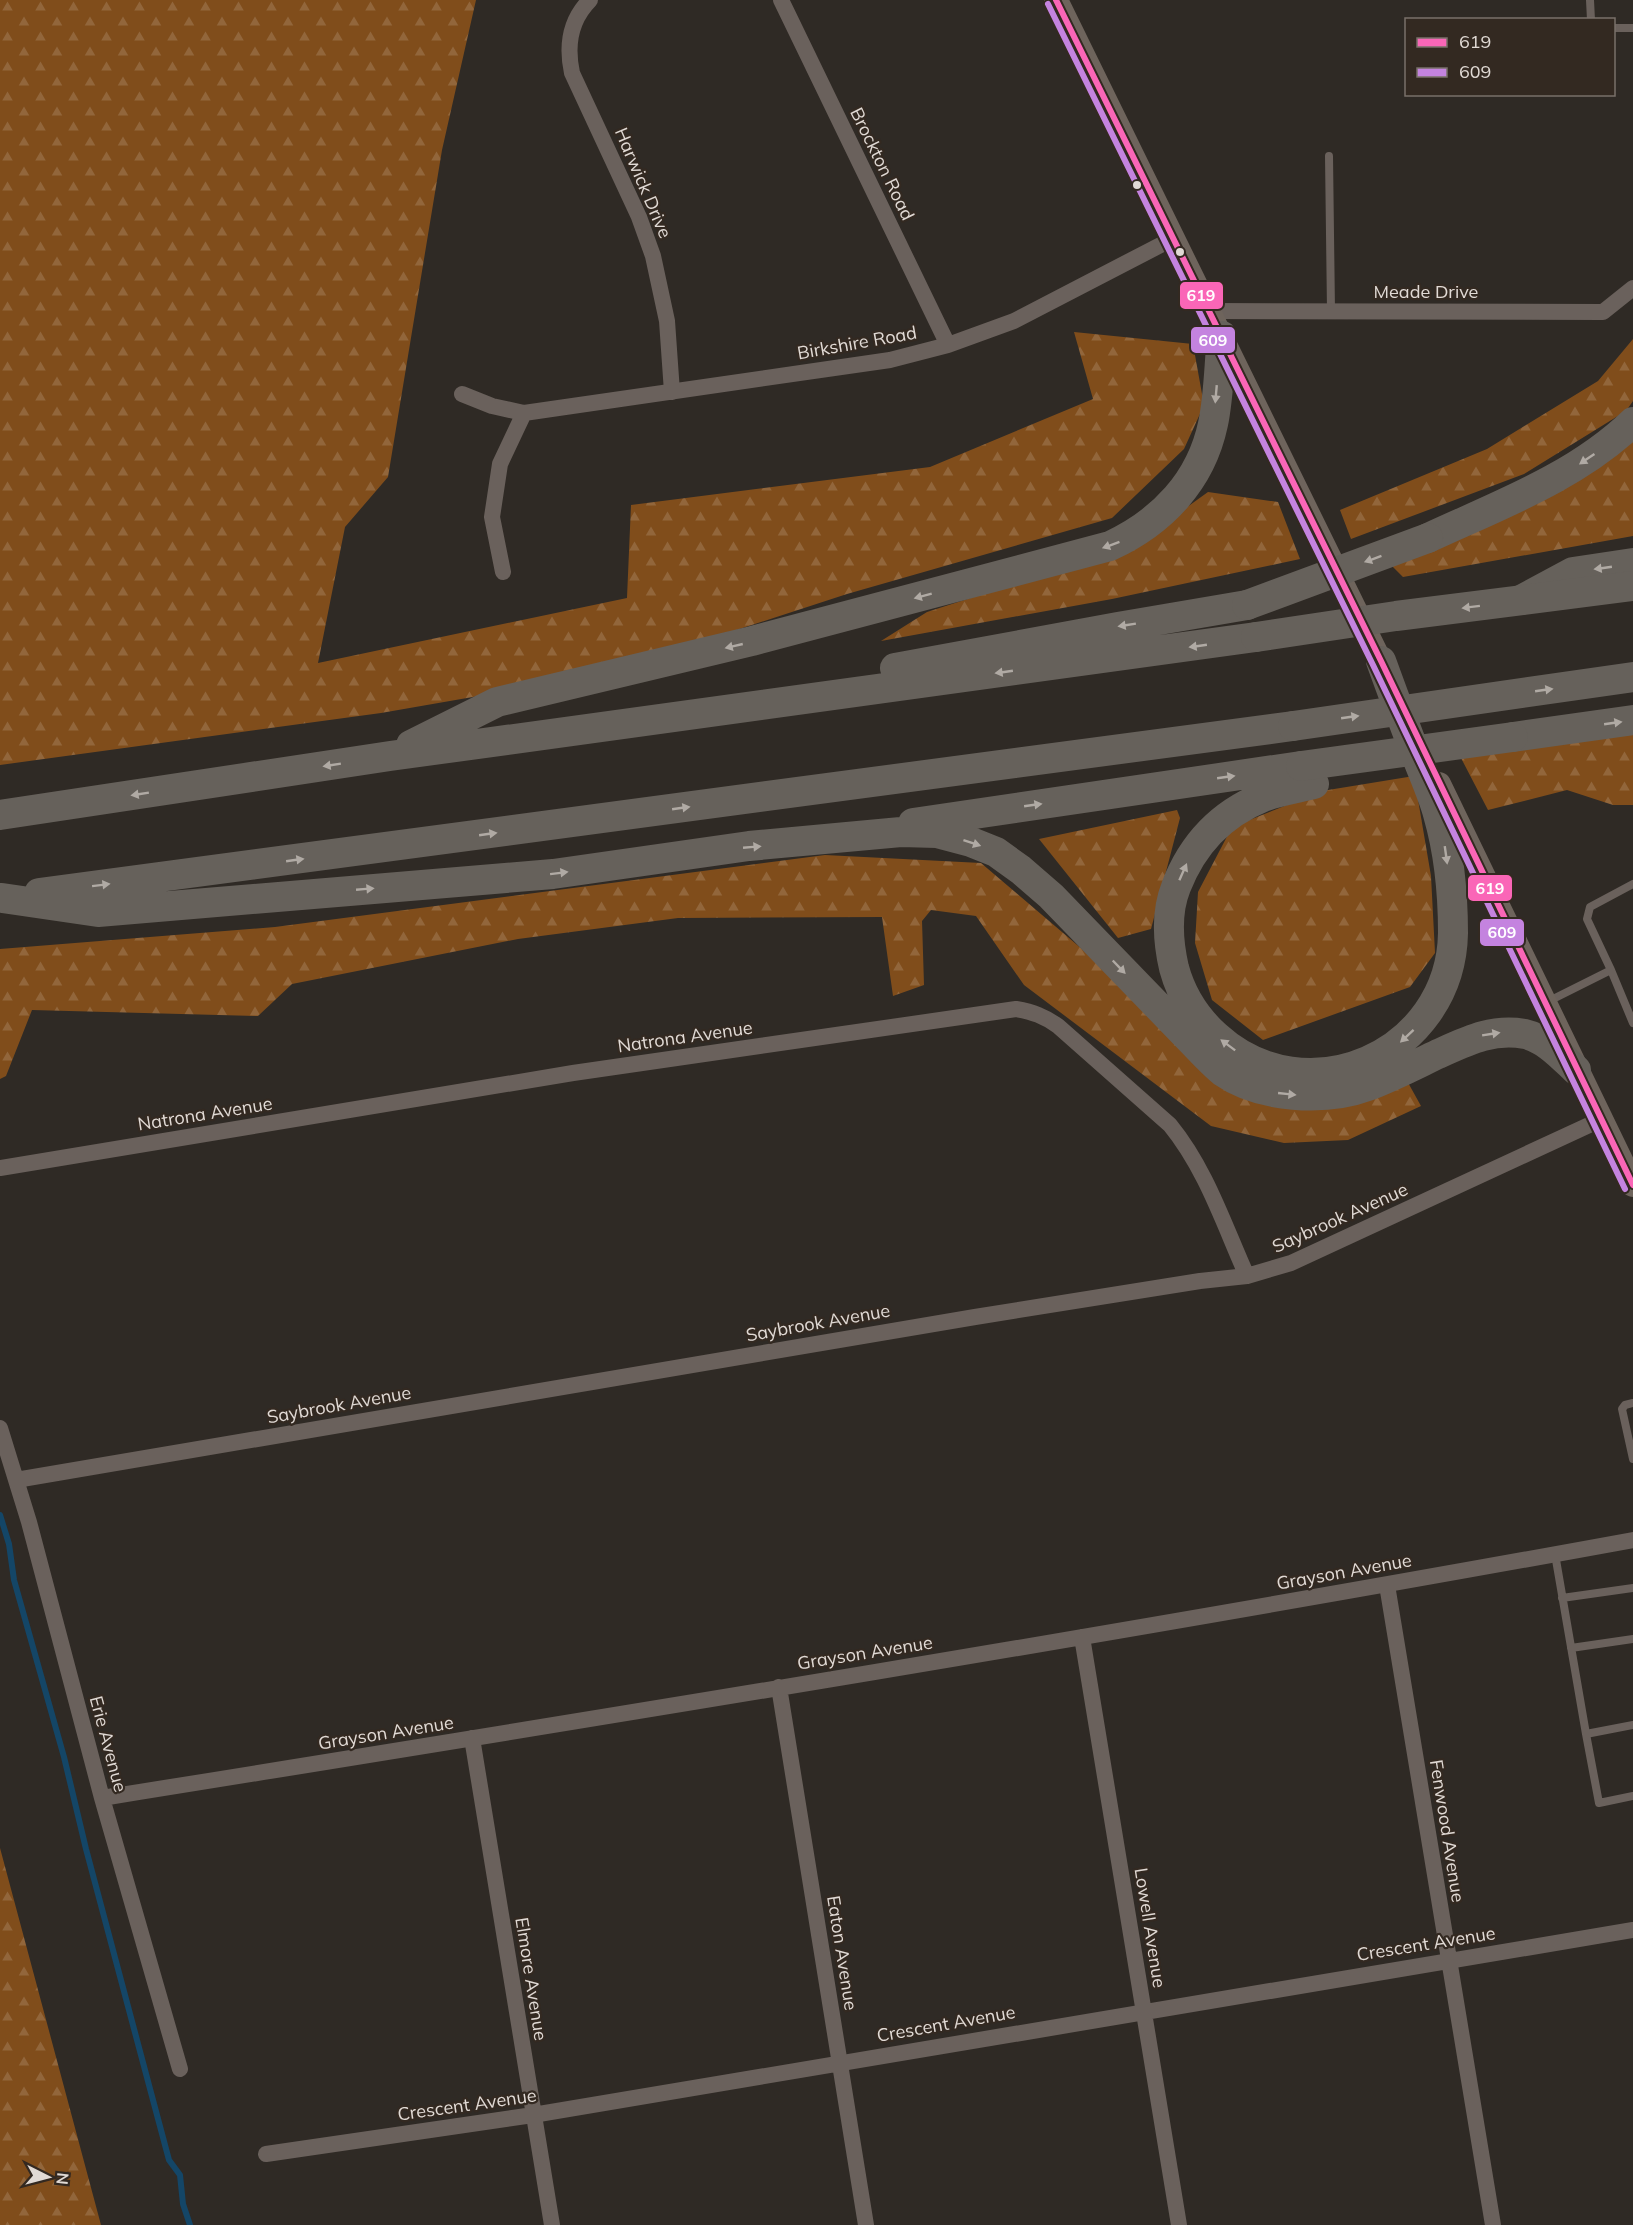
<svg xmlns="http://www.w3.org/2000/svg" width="1633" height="2225" viewBox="0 0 1633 2225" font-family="Mulish,sans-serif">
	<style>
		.forest { fill: url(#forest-firs) }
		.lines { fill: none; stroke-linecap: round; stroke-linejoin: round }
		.stream { stroke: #144667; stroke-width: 6 }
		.service { stroke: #6a615c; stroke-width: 8 }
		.minor { stroke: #6a615c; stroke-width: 16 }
		.secondary { stroke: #6e645c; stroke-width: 24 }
		.motorway { stroke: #66615b; stroke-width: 30 }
		.motorway-bridge { stroke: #66615b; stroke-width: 30 }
		.bus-1-casing { stroke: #332921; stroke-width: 10 }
		.bus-2-casing { stroke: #332921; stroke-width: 10 }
		.bus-1 { stroke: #fa66b7; stroke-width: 6 }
		.bus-2 { stroke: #c483df; stroke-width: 6 }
		.oneway { fill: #b0aaa4 }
		.bus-dot { fill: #e1dad5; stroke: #332921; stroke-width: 2 }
		.labels { text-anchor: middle; stroke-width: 4.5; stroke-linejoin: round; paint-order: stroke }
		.street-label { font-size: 18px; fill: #e1dad5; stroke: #332921 }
		.line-badge { stroke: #332921; stroke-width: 2 }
		.badge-label { font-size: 16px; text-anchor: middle; font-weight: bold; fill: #fff }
	</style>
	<defs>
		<pattern id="forest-firs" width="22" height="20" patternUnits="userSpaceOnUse" patternTransform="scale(1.5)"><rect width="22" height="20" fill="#804d1b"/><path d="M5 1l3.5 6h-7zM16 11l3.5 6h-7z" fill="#92663b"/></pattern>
	</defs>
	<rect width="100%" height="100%" fill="#2f2a25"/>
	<!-- forest -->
	<path class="forest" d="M0 0H476L442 150 388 477 345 527 318 663 627 598 631 505 930 467 1093 399 1074 332 1193 344 1204 405 1184 449 1112 518 847 594 599 675 381 713 0 765Z
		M1633 339V401L1626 411 1524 474 1351 539 1340 510 1487 449 1598 381Z
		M1633 440V536L1403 577 1389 563Z
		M1208 492 1278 502 1300 559 1112 599 881 641 927 612 1133 546Z
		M1633 733V805H1613L1567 790 1488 810 1461 758Z
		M1414 776 1431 876 1435 953 1410 987 1263 1040 1212 1000 1195 943 1198 892 1232 827 1322 791Z
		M1177 810 1180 818 1151 929 1118 938 1039 839Z
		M825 855 981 863 1103 967 1238 1091 1406 1079 1421 1106 1348 1140 1284 1143 1211 1126 1024 985 976 916 931 910 922 921 924 985 893 996 882 917 678 918 518 939 292 984 258 1016 32 1010 6 1076 0 1079V949L275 927Z
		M0 1848 101 2225H0Z"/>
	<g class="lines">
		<!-- stream -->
		<path class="stream" d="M0 1515 9 1544 14 1580 64 1757 86 1849 169 2160 180 2175 183 2204 190 2225"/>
		<!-- service -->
		<path class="service" d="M1590 0 1591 20
			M1614 28H1633
			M1329 156 1331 311
			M1611 970 1587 919 1590 907 1633 884
			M1547 1002 1611 970 1633 1023
			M1633 1403 1625 1405 1622 1409 1633 1459
			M1555 1554 1586 1734 1633 1725
			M1562 1598 1633 1588
			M1571 1648 1633 1639
			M1586 1734 1599 1803 1633 1796"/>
		<!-- minor -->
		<path class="minor" d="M590 0C570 20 566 45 572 73L639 217 653 256 667 321 672 392
			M781 0 948 345
			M1209 311 1603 312 1633 288
			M462 394 492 406 524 413
			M503 572 492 517 500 464 524 413 890 360 948 345 1014 321 1174 238
			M0 1168 573 1073 1016 1009C1033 1012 1044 1016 1058 1026L1170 1125C1206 1169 1224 1225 1247 1276
			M0 1428 29 1522 102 1798 180 2069
			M16 1480 975 1317 1200 1281 1247 1276 1291 1263 1600 1120
			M1387 1585 1493 2225
			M1082 1637 1179 2225
			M779 1687 866 2225
			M472 1738 552 2225
			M102 1798C613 1716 1124 1633 1633 1540
			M266 2154 533 2115 1633 1930"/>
		<!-- secondary -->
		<path class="secondary" d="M1056 0 1388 677
			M1439 784 1633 1185"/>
		<!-- motorway -->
		<path class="motorway" d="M1428 538C1499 505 1576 477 1633 422
			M1521 600 1573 572 1633 563
			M895 668 1118 627 1247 605
			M1513 737 1633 720
			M411 745 497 702 752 641 1110 546C1162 522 1201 481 1213 424 1219 396 1219 365 1222 336
			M1314 784C1298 788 1279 791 1263 797 1221 814 1192 845 1176 887 1166 912 1168 942 1174 968 1181 994 1196 1018 1216 1036 1306 1118 1451 1055 1453 933 1453 893 1449 852 1438 814 1433 796 1425 778 1418 760 1405 727 1393 694 1381 661
			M0 815 390 756 1256 637
			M913 823 1301 766
			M39 893 1293 726
			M2 898 98 912 553 874 749 846 901 832 937 833 971 842 996 852 1021 870 1051 896 1206 1056C1211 1061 1217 1067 1223 1072 1260 1098 1325 1102 1368 1086 1392 1077 1415 1065 1438 1054 1467 1041 1492 1028 1525 1034 1546 1039 1561 1056 1576 1070"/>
		<!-- motorway-bridge -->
		<path class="motorway-bridge" d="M1247 605 1428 538
			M1256 637 1396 616 1633 586
			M1293 726 1633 677
			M1301 766 1513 737"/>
		<defs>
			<path id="bus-1" d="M1056 0 1381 661 1633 1185"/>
			<path id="bus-2" d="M1048 4 1373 665 1625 1189"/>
		</defs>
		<!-- bus-1 casing -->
		<use href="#bus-1" class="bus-1-casing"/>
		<!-- bus-2 casing -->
		<use href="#bus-2" class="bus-2-casing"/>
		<!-- bus-1 -->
		<use href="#bus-1" class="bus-1"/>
		<!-- bus-2 -->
		<use href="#bus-2" class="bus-2"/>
	</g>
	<!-- one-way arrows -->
	<defs><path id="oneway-solid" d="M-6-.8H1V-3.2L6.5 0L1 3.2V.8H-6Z" transform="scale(1.5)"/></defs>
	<g class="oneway">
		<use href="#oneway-solid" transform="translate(1216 394) rotate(95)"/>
		<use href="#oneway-solid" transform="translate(1587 459) rotate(146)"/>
		<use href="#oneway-solid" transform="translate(1111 545) rotate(160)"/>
		<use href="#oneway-solid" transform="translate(1373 559) rotate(160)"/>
		<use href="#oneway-solid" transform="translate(1603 568) rotate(172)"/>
		<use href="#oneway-solid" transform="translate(923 596) rotate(165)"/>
		<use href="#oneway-solid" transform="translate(1471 607) rotate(173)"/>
		<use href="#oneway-solid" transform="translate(1127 625) rotate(171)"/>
		<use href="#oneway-solid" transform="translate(734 646) rotate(167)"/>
		<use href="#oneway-solid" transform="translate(1198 646) rotate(172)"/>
		<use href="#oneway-solid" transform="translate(1004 672) rotate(172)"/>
		<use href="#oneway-solid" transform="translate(1544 690) rotate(-8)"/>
		<use href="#oneway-solid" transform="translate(1350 717) rotate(-8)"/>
		<use href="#oneway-solid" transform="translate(1613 723) rotate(-8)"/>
		<use href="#oneway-solid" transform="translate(332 765) rotate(171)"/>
		<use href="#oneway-solid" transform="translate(1226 777) rotate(-8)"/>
		<use href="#oneway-solid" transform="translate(140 794) rotate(171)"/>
		<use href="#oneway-solid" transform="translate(1033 805) rotate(-8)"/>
		<use href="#oneway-solid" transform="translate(681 808) rotate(-8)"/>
		<use href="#oneway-solid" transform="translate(488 834) rotate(-8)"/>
		<use href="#oneway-solid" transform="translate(972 843) rotate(18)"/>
		<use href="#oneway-solid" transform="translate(752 847) rotate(-5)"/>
		<use href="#oneway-solid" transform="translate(1446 855) rotate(82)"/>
		<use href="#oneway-solid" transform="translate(295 860) rotate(-8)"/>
		<use href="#oneway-solid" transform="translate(1183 872) rotate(-66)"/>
		<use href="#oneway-solid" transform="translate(559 873) rotate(-7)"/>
		<use href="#oneway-solid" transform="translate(101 885) rotate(-7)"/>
		<use href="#oneway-solid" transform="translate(365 889) rotate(-5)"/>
		<use href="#oneway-solid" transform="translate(1119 967) rotate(46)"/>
		<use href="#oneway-solid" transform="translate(1491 1034) rotate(-9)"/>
		<use href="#oneway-solid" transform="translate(1407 1036) rotate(137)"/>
		<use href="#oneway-solid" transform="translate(1228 1045) rotate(-143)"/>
		<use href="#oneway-solid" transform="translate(1287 1094) rotate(6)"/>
	</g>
	<!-- markers -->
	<g class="bus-dot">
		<circle cx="1137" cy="185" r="5"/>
		<circle cx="1180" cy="252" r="5"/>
	</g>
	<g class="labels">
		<!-- street labels -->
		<g class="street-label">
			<text transform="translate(882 164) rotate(64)" y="6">Brockton Road</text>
			<text transform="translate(643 183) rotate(67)" y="6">Harwick Drive</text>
			<text x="1426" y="298">Meade Drive</text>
			<text transform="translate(857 343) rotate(-10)" y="6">Birkshire Road</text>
			<text transform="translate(685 1037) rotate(-8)" y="6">Natrona Avenue</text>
			<text transform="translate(205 1114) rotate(-9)" y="6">Natrona Avenue</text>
			<text transform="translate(1340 1218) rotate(-24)" y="6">Saybrook Avenue</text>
			<text transform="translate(818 1323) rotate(-10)" y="6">Saybrook Avenue</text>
			<text transform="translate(339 1405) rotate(-10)" y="6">Saybrook Avenue</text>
			<text transform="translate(1344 1572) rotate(-10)" y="6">Grayson Avenue</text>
			<text transform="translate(865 1653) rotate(-9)" y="6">Grayson Avenue</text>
			<text transform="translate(386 1733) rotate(-9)" y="6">Grayson Avenue</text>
			<text transform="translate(108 1744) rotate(75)" y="6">Erie Avenue</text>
			<text transform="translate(1447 1831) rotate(81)" y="6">Fenwood Avenue</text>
			<text transform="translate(1150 1928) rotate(81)" y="6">Lowell Avenue</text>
			<text transform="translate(1426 1944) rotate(-9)" y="6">Crescent Avenue</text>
			<text transform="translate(842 1953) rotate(81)" y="6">Eaton Avenue</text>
			<text transform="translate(531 1979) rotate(81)" y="6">Elmore Avenue</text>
			<text transform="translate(946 2024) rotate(-10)" y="6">Crescent Avenue</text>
			<text transform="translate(467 2105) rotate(-8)" y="6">Crescent Avenue</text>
		</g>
	</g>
	<g class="line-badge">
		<rect x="1179" y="281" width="45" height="29" rx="6" fill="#fa66b7"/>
		<rect x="1190" y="326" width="46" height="28" rx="6" fill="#c483df"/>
		<rect x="1467" y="874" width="46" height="28" rx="6" fill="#fa66b7"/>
		<rect x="1479" y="918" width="46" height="29" rx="6" fill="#c483df"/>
	</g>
	<g class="badge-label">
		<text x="1201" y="301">619</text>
		<text x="1213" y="346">609</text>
		<text x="1490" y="894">619</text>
		<text x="1502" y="938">609</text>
	</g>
	<!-- legend -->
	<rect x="1405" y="18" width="210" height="78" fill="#332921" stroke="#797069" stroke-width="1.5"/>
	<rect x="1417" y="38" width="30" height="9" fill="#fa66b7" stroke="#797069" stroke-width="1.5"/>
	<text x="1459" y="48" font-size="18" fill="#e1dad5">619</text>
	<rect x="1417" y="68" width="30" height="9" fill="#c483df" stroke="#797069" stroke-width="1.5"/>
	<text x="1459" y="78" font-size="18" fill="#e1dad5">609</text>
	<!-- north arrow -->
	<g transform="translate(48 2177) rotate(96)" stroke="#332921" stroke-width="4.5" paint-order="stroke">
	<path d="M0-4.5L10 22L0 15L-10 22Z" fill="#e1dad5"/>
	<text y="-9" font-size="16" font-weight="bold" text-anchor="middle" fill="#e1dad5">N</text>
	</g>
</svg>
